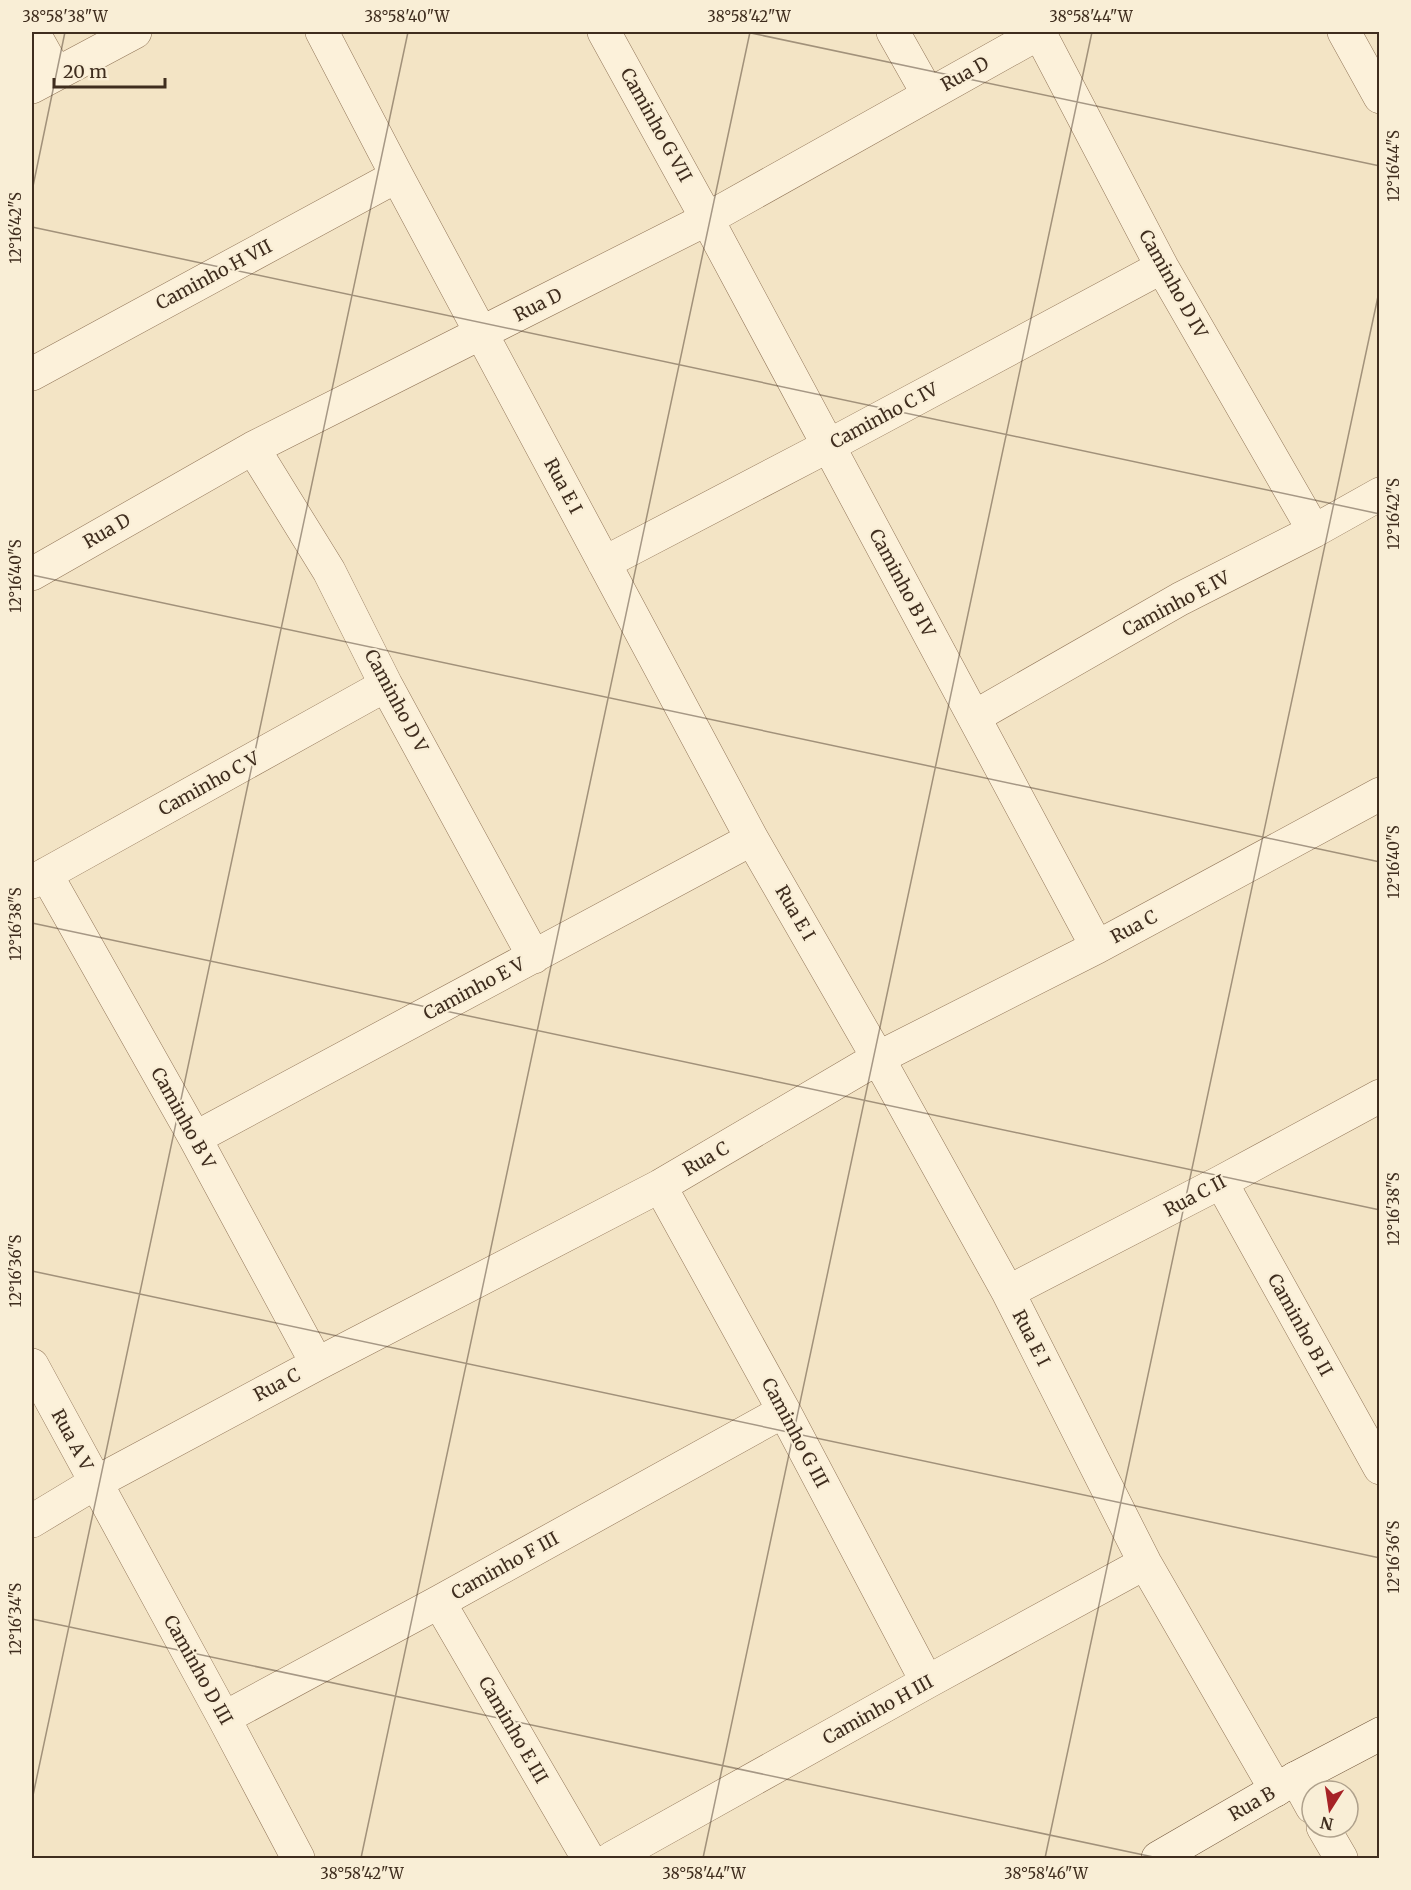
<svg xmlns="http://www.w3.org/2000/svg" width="1411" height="1890" viewBox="0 0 1411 1890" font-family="Merriweather,serif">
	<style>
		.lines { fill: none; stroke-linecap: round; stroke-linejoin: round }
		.street-casing { stroke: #917558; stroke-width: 34 }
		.secondary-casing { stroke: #72563b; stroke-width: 34 }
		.street { stroke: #fcf1da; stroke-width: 33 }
		.secondary { stroke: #fcf1da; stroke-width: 33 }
		.ticks { fill: none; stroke: #3f2d1e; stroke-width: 1.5; stroke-opacity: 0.45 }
		.labels { text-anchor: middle; stroke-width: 4.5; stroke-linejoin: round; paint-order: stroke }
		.street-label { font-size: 18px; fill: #3f2d1e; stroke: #f9eed6 }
		.neatline { fill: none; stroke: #3f2d1e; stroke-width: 2 }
		.ticks-label { font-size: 15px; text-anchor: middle; fill: #3f2d1e }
	</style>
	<rect width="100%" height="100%" fill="#f3e4c5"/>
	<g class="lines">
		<defs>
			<path id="street" d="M33 32 56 73
				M322 32 397 176 752 839 878 1058 1008 1292 1145 1563 1276 1790
				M604 32 707 219 1097 947
				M893 32 928 94
				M1039 32 1162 267 1314 531
				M1344 32 1380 97
				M32 87 135 32
				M32 374 397 176
				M253 448 329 571 386 685 534 957
				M604 563 828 446 1162 267
				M32 574 253 448 707 219 1041 32
				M974 717 1180 599 1314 531 1380 494
				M46 874 195 1138 317 1364
				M32 882 386 685
				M195 1138 752 839
				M1221 1182 1380 1468
				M660 1186 784 1411 927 1682
				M1008 1292 1221 1182 1380 1096
				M32 1365 224 1718 298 1858
				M32 1521 95 1483 317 1364 660 1186 878 1058 1097 947 1380 794
				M439 1602 588 1858
				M224 1718 439 1602 784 1411
				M1296 1778 1312 1807
				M1323 1827 1341 1858
				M612 1858 927 1682 1145 1563"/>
			<path id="secondary" d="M1158 1858 1296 1778 1380 1734"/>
		</defs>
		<!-- street casing -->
		<use href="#street" class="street-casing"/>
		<!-- secondary casing -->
		<use href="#secondary" class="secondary-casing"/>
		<!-- street -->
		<use href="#street" class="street"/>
		<!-- secondary -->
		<use href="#secondary" class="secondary"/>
	</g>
	<!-- ticks -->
	<path class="ticks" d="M746 32 1380 166M32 191 65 32M32 227 1380 514M32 575 1380 862M32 923 1380 1210M32 1271 1380 1558M32 1619 1158 1858M32 1800 408 32M361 1858 750 32M703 1858 1092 32M1045 1858 1380 287"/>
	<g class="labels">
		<!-- street labels -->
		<g class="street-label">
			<text transform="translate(965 74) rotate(-29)" y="6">Rua D</text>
			<text transform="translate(656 125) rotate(61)" y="6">Caminho G VII</text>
			<text transform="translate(214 275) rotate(-28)" y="6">Caminho H VII</text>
			<text transform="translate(1173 284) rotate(61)" y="6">Caminho D IV</text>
			<text transform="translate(538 305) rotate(-27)" y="6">Rua D</text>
			<text transform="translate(884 416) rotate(-28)" y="6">Caminho C IV</text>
			<text transform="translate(563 486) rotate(62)" y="6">Rua E I</text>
			<text transform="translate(107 531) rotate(-30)" y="6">Rua D</text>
			<text transform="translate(902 583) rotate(62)" y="6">Caminho B IV</text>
			<text transform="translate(1176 604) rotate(-28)" y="6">Caminho E IV</text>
			<text transform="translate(396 701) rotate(62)" y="6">Caminho D V</text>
			<text transform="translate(209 784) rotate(-29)" y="6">Caminho C V</text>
			<text transform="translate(795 913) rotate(60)" y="6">Rua E I</text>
			<text transform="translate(1134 927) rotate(-28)" y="6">Rua C</text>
			<text transform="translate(474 989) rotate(-28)" y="6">Caminho E V</text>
			<text transform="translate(183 1118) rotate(61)" y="6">Caminho B V</text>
			<text transform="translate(706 1159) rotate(-30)" y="6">Rua C</text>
			<text transform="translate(1195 1196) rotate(-28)" y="6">Rua C II</text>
			<text transform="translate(1300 1325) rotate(61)" y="6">Caminho B II</text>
			<text transform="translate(1031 1338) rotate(63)" y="6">Rua E I</text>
			<text transform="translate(277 1385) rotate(-28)" y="6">Rua C</text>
			<text transform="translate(795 1433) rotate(62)" y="6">Caminho G III</text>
			<text transform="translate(72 1440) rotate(62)" y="6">Rua A V</text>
			<text transform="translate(505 1566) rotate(-29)" y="6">Caminho F III</text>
			<text transform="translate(198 1670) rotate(61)" y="6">Caminho D III</text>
			<text transform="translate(878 1710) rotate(-29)" y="6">Caminho H III</text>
			<text transform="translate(513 1730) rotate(60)" y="6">Caminho E III</text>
			<text transform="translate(1252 1804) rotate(-30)" y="6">Rua B</text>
		</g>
	</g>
	<!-- border -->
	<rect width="1411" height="1890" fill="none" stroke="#f9eed6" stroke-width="66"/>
	<!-- north arrow -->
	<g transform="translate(1330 1809) rotate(192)"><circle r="28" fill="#f9eed6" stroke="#afa18c" stroke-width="1.5"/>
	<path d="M0-4.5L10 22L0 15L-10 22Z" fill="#a62226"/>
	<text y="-9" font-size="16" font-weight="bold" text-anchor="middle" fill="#3f2d1e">N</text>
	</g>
	<!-- scale -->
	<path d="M54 78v9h111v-9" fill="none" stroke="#3f2d1e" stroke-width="3"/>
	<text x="63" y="78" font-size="18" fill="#3f2d1e" stroke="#f9eed6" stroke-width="4.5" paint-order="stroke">20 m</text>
	<rect x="33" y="33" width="1345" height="1824" class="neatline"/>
	<g class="ticks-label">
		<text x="65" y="22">38°58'38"W</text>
		<text x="407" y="22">38°58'40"W</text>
		<text x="749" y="22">38°58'42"W</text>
		<text x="1091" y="22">38°58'44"W</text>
		<text transform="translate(1394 166) rotate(-90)" y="5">12°16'44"S</text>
		<text transform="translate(16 228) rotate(-90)" y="5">12°16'42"S</text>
		<text transform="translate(1394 514) rotate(-90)" y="5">12°16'42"S</text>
		<text transform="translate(16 576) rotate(-90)" y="5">12°16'40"S</text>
		<text transform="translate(1394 862) rotate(-90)" y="5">12°16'40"S</text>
		<text transform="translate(16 924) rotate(-90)" y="5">12°16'38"S</text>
		<text transform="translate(1394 1209) rotate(-90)" y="5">12°16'38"S</text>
		<text transform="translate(16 1271) rotate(-90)" y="5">12°16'36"S</text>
		<text transform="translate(1394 1557) rotate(-90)" y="5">12°16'36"S</text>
		<text transform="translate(16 1619) rotate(-90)" y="5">12°16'34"S</text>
		<text x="362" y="1879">38°58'42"W</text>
		<text x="704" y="1879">38°58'44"W</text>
		<text x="1046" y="1879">38°58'46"W</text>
	</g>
</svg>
